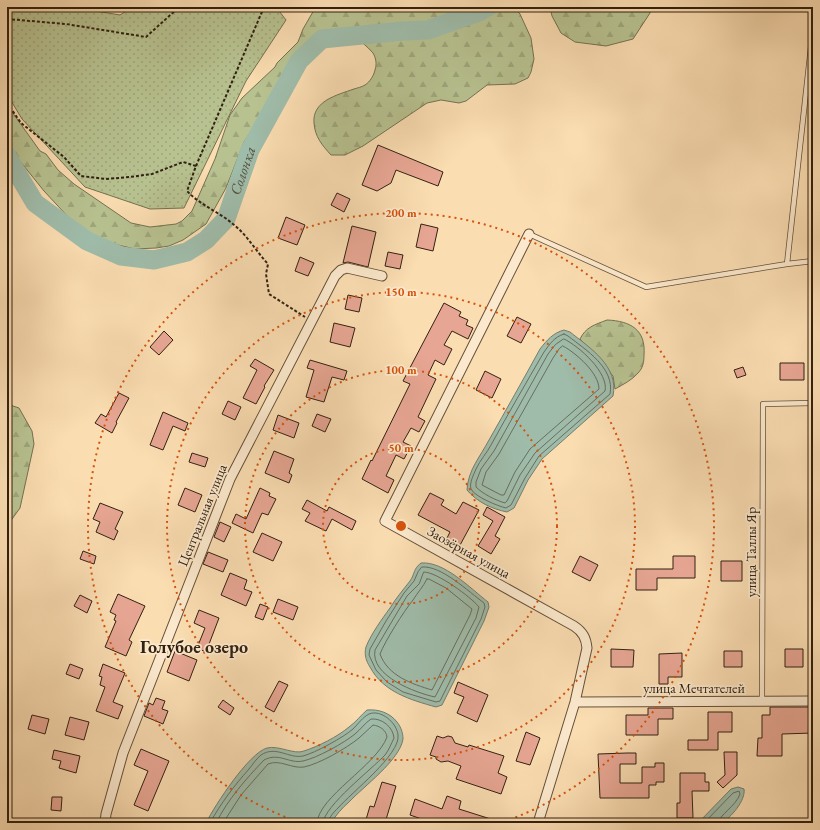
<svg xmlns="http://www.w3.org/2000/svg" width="820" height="830" viewBox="0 0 820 830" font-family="'EB Garamond',serif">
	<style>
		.grass { fill: url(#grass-dots); stroke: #747251 }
		.forest { fill: url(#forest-firs); stroke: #747251 }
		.water { fill: #9fbcaa; stroke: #737e6d }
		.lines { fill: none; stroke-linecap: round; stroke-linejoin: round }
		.shore { stroke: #686e5e; stroke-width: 1 }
		.river { stroke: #9fbcaa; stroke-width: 19 }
		.building { fill: #e7a693; stroke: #312111 }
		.lane-casing { stroke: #645039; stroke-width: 6 }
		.street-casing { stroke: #645039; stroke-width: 11 }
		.path { stroke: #312111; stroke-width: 2; stroke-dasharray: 3 2; stroke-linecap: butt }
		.lane { stroke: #fce9cd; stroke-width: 4.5 }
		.street { stroke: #fce9cd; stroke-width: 9 }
		.ring { fill: none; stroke: #d6530c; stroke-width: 2; stroke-dasharray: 2 4 }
		.labels { text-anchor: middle; stroke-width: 3.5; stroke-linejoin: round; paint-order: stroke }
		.street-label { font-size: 14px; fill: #312111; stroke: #fce9cd }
		.water-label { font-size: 15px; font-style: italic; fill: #52503f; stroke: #fce9cd }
		.district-label { font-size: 18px; font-weight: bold; fill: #312111; stroke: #fce9cd }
		.centre { fill: #d6530c; stroke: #fce9cd; stroke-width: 2 }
		.ring-label { font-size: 12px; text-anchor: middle; font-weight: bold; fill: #d6530c; stroke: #fce9cd; stroke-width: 3.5; stroke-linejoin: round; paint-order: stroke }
	</style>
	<defs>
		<pattern id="grass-dots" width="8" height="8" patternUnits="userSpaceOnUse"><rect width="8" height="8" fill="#b8c291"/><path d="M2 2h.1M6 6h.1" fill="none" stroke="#9fa67c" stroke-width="1.8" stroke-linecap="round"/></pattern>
		<pattern id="forest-firs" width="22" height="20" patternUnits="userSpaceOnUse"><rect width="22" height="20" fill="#b8c291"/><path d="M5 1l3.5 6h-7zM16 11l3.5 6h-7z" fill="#9fa67c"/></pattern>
	</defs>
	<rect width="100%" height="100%" fill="#fbddb2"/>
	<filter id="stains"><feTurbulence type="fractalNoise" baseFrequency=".005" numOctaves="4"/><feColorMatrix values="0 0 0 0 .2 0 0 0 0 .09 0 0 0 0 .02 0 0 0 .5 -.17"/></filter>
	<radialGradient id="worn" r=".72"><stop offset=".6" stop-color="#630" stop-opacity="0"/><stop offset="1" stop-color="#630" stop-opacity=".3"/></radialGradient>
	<!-- grass -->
	<path class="grass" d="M7 7H72L120 15 133 7H276L286 20 246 81 184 208 150 209 85 187 22 119 7 94Z"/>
	<!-- forest -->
	<path class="forest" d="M319 7 416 8 514 7 520 14 531 38 534 59 531 72 528 78 515 84 487 85 466 101 459 103 441 100 427 103 363 146 345 155H331C322 145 315 137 314 123 312 101 337 95 354 89 357 88 362 87 365 85 370 82 374 75 375 70 377 64 376 58 373 53 367 46 359 40 352 34H338L332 36 309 53 270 101 244 142 226 188 206 224 183 240 169 246 156 248 135 249 114 244 101 240 82 229 70 219 44 191 7 145V105L40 151 46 154 58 170 74 184 131 223 150 227 176 224 182 221 192 211 215 159 230 115 242 98 275 67 277 63 298 42 303 29 314 10Z
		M550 7H651L650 13 633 39 606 46 575 42 561 33 552 16Z
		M607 320C631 321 646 330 644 355 644 362 643 368 638 373 632 380 624 384 615 389L613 376 580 339C586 327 594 325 607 320Z
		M7 404 19 408 32 431 34 444 20 508 7 526Z"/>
	<!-- water -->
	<path class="water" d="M564 330 570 332C590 348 619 366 613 396L542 459 528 480 514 508 507 512C492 509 477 502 467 490 468 470 480 457 489 440 506 410 523 380 540 349 547 340 553 333 564 330Z
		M421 563C444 561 470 588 488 602L489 607 484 621 442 705 436 707C411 700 383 692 370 667 366 661 364 654 366 647 371 634 382 619 390 608 396 598 403 590 410 581 415 574 413 569 421 563Z
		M367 710C379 709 390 713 397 722 401 727 403 733 403 739 400 760 363 787 349 802 342 808 336 815 331 823H206C215 805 249 753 267 748 279 745 294 755 304 751 319 746 337 737 349 727 356 722 361 715 367 710Z
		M738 787 744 789C746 800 731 818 721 823 715 825 704 823 698 823L731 789Z"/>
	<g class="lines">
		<!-- shore -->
		<path class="shore" d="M564 334 568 336C586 350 615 368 610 394L539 456 525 478 511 505 506 508C498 506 475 497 471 489 469 483 474 474 476 469 480 460 487 453 491 445 508 414 526 383 544 352 550 344 554 337 564 334Z
			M564 339C579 346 609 373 605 391L535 453 520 475 507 501 505 503C495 500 483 494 476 487V482L481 469 494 451 548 354 555 345Z
			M563 346C576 353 599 373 599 389L530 449 515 472 504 495H501L482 485 486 472 499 454 553 358 559 349Z
			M422 567C441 565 469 592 484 603L485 607 481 619 440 701 436 702 403 692 387 682 376 670 369 655 370 649 386 621 404 593 414 581 418 572Z
			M424 572C437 572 471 597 479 607L476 618 435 697C416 693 370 676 375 650L407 596 419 584Z
			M427 579H429L446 588 472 609 470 615 432 690C412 684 388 676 380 654 385 641 404 611 413 600 418 592 423 587 427 579Z
			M210 823C221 803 234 786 249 769 253 764 257 758 261 755 276 745 289 759 303 756 315 753 344 737 353 729 358 724 363 717 369 714 381 709 397 723 398 735 401 754 351 793 338 808 334 812 329 817 328 823
			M216 823C228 799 246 779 264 760 279 752 289 764 303 761 317 758 344 743 355 734 361 729 365 723 371 719 382 718 393 727 394 738 391 744 389 750 385 755 372 769 324 806 323 823
			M223 823 241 795 268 764C280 759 292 769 304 767 319 764 347 748 359 738 364 734 368 729 373 725 380 726 386 730 387 737 377 765 318 797 317 823
			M704 823 733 793 739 791 740 794C736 806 719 815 718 823"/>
		<!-- river -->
		<path class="river" id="s1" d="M7 156 35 203 87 241 121 256 154 260 187 252 206 240 226 219 250 150 277 101 299 61 322 39 403 31 428 30 479 12 488 7"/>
	</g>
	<!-- building -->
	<path class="building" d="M378 145 443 172 438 186 396 170 391 183 377 191 362 185Z
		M337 193 350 199 344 212 331 205Z
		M286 217 305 225 297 245 278 238Z
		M421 224 438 228 433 251 416 247Z
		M352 226 376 232 368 267 348 262 343 263Z
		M388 252 403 255 400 269 385 266Z
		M300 257 314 263 308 276 295 271Z
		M348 295 362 298 359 312 345 309Z
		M444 303 461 312 459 316 468 320 466 325 473 328 468 339 452 331 444 345 452 349 444 365 435 360 428 375 436 379 418 417 425 421 419 432 411 428 403 442 411 446 404 459 396 455 386 476 394 480 388 493 362 479 371 460 372 461 410 384 403 381Z
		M517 317 531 324 521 343 507 336Z
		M334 323 355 328 350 347 330 342Z
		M164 331 173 340 159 355 150 347Z
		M255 359 274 370 264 386 265 387 256 404 243 398 257 370 250 366Z
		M310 360 347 371 344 380 332 377 324 402 306 397 314 370 307 368Z
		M780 363H804V380H780Z
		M743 367 746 375 737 378 734 370Z
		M485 371 501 379 492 398 476 390Z
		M119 393 129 398 116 422 117 423 112 433 95 423 101 414 106 417Z
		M228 401 241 407 235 420 222 414Z
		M163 412 188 423 185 431 173 426 163 450 150 445Z
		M317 414 331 419 325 432 312 426Z
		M278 415 299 423 294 438 273 430Z
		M274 451 294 459 289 473 292 475 289 483 265 473Z
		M192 453 208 458 205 467 189 462Z
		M185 488 202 495 195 512 178 505Z
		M260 488 270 493 269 496 276 499 268 515 262 513 253 533 232 523 236 514 246 519Z
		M430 493 444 500 441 505 456 514 463 502 479 510 459 547 446 540 450 532 418 515Z
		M307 500 327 511 329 507 356 521 352 530 332 519 326 531 305 521 310 513 302 509Z
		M100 503 123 512 115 529 118 531 114 540 96 532 100 522 93 519Z
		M487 507 505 517 495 536 500 539 491 554 478 546 493 521 483 515Z
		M220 522 231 527 224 542 214 537Z
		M262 533 282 542 273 561 253 552Z
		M83 551 96 556 94 564 80 559Z
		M208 552 228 560 223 572 203 564Z
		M580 556 598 565 590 581 572 572Z
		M673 556H695V578H657V590H636V569H673Z
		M721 561H742V581H721Z
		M230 573 247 580 244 589 252 592 246 606 221 595Z
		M118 594 145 606 129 640 132 642 126 656 105 647 116 621 114 620 116 615 110 612Z
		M80 595 92 601 87 613 74 606Z
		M278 599 298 607 293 620 273 612Z
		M260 604 268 607 263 620 255 617Z
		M199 610 219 618 206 652 197 648 205 628 194 623Z
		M611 649 634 650 633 667H611Z
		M785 649H803V667H785Z
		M175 651 197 660 189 681 167 672Z
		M724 651H742V667H724Z
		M682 653V677H668V684H659V654Z
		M70 664 83 669 79 679 66 674Z
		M103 664 125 673 113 702 123 706 118 719 96 711 105 687 100 685 102 677 99 676Z
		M279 681 288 685 274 712 265 707Z
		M458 682 488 695 477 722 457 713 464 697 454 693Z
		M156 698 165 701 162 709 168 711 163 724 144 716 149 703 153 705Z
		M223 700 234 708 230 715 218 707Z
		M770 707H813V733L782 734V756H757L758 738H762V715H770Z
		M648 708H673V719H658V735H626V715H648Z
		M708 712H732V732H718V750H688V740H708Z
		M32 715 49 719 45 734 28 729Z
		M70 717 89 722 84 740 65 735Z
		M526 732 540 738 530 765 516 761Z
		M437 736 443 738 448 736 452 737 455 743 468 747 469 745 504 756 498 773 507 777 501 794 456 779 461 766 448 761 441 762 436 759V757L430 755Z
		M141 749 169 761 148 811 134 805 148 771 134 765Z
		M54 750 80 756 76 773 59 768 61 761 52 759Z
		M724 752H737V775L723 788 717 782 725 775Z
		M627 753H636V764H620V783H642V767H655V763H664V782H656V785H649V798H600L598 754Z
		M680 773H705V782H709V791H692L693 818H677V803H680Z
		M382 782 396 786 385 823H365L370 806 374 807Z
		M447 796 461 801 459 809 497 821V823H433L410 815 415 799 442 809Z
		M52 797H62L61 811 51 810Z"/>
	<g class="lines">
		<defs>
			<path id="lane" d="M529 234 646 287 787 264 813 261
				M787 264 813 29
				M762 701 763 404 813 403"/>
			<path id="street" d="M529 234 385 521 574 626C583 632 586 638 587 648L575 702 538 823
				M575 702 813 701
				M105 823 106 814 123 753 230 479 335 276 341 270 347 268 382 276"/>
		</defs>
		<!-- lane casing -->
		<use href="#lane" class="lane-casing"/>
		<!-- street casing -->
		<use href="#street" class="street-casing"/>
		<!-- path -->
		<path class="path" d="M264 7 196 166 187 191C200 205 219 212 233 224 247 235 256 251 268 264L266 274 269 294 305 317
			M7 19 66 24 146 37 178 8 252 9 255 7
			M7 103 21 123 64 157 81 176 106 179 130 177 152 174 183 162 196 166"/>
		<!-- lane -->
		<use href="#lane" class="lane"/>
		<!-- street -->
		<use href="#street" class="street"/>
	</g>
	<!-- distance rings -->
	<g class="ring">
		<circle cx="401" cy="526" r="78"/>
		<circle cx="401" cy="526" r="156"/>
		<circle cx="401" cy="526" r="234"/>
		<path d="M302 823A313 313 0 1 1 500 823"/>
	</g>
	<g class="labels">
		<!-- street labels -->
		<g class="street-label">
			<text transform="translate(202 515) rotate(-68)" y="5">Центральная улица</text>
			<text transform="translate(469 552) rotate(29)" y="5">Заозёрная улица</text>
			<text transform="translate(751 552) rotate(-90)" y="5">улица Таллы Яр</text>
			<text x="694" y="693">улица Мечтателей</text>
		</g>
		<!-- water labels -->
		<g class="water-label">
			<text dy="5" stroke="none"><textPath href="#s1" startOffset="326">Солонка</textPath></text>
		</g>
		<!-- district labels -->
		<g class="district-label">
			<text x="194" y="653">Голубое озеро</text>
		</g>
	</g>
	<circle cx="401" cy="526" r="6" class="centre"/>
	<g class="ring-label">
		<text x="401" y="217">200 m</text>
		<text x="401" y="296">150 m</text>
		<text x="401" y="374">100 m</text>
		<text x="401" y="452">50 m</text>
	</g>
	<!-- margin -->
	<rect width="820" height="830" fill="none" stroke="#fbddb2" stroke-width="24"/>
	<rect x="8" y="8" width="804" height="814" fill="none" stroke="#312111" stroke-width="2"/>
	<rect x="12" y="12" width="796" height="806" fill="none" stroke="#312111"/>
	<rect width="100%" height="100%" filter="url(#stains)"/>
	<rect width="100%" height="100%" fill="url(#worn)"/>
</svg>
